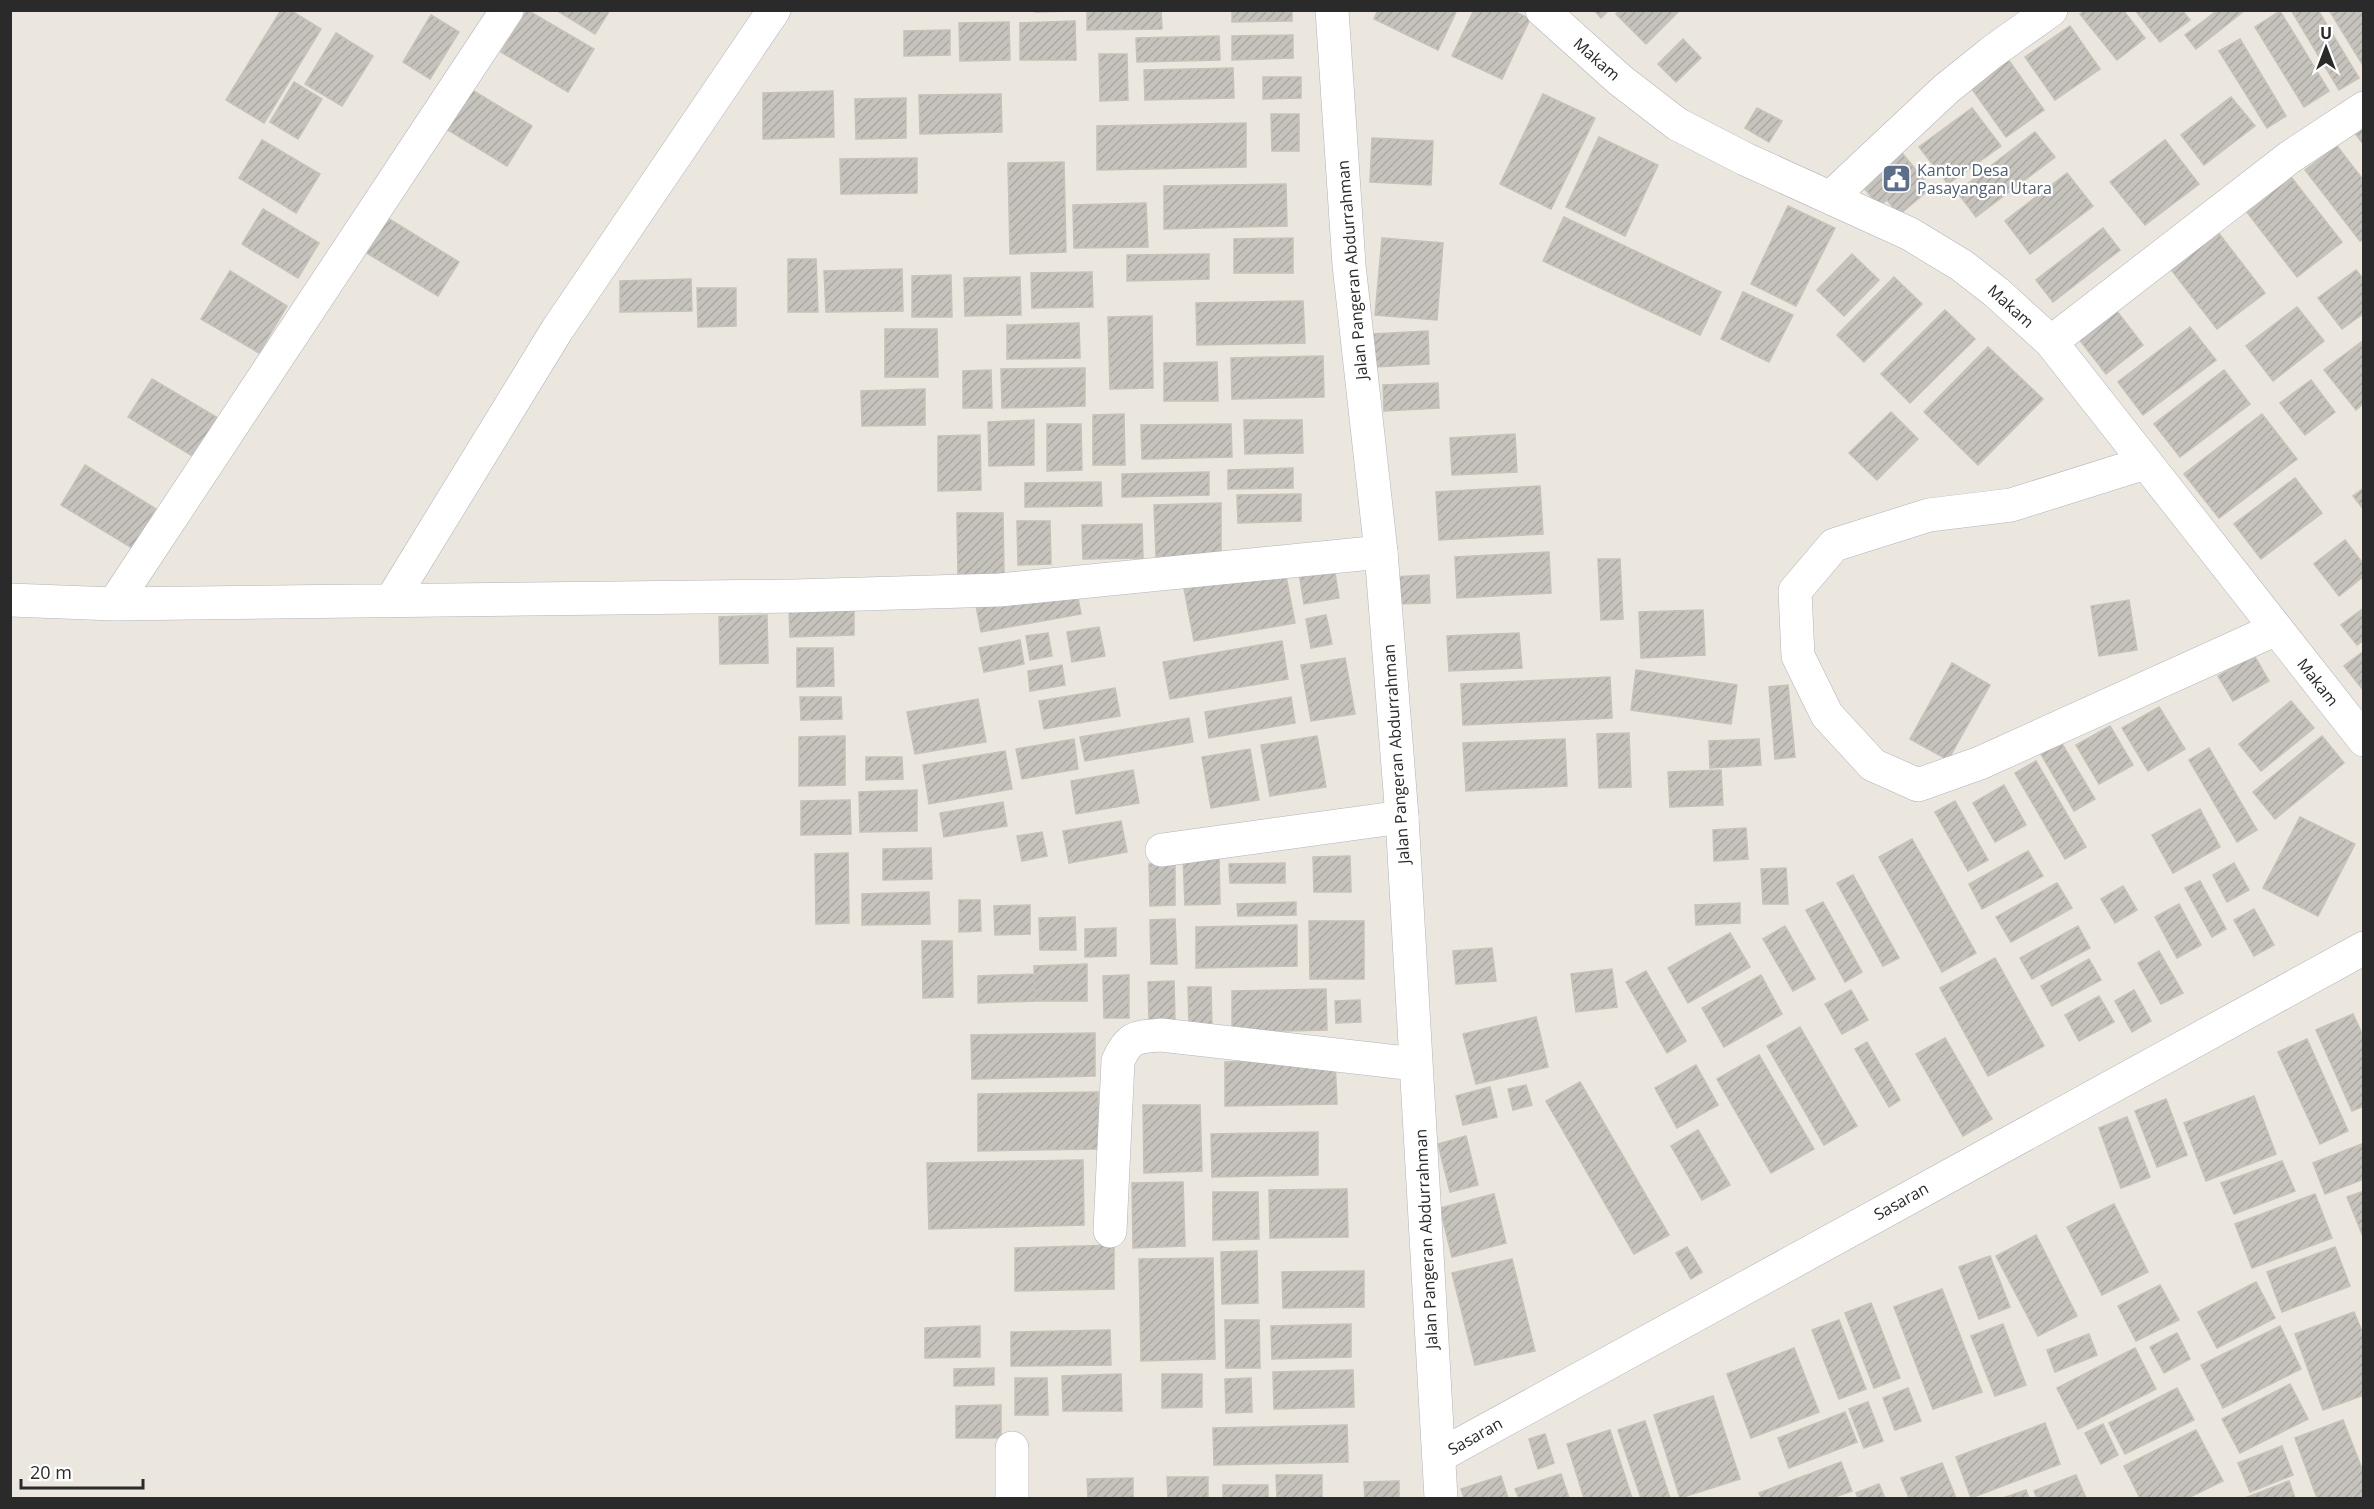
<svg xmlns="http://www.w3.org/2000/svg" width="2374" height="1509" viewBox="0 0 2374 1509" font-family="'Open Sans',sans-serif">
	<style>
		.building { fill: url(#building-hatch); stroke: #c6c2b8; stroke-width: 1.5 }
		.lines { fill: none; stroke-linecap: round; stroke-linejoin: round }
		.street-casing { stroke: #b2b3bc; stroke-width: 34 }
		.secondary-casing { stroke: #b2b3bc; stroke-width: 34 }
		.street { stroke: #fff; stroke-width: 33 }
		.secondary { stroke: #fff; stroke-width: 33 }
		.labels { text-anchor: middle; stroke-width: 4.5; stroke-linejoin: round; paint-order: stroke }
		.street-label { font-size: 16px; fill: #2a2a2a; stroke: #fff }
		.service-label { font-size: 16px; fill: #4e5e75; stroke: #fff; text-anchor: start }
	</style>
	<defs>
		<pattern id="building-hatch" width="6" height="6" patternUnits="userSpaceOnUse" patternTransform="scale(1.5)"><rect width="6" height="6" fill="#c6c3bd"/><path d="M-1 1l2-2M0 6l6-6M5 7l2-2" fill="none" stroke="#aaa8a3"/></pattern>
	</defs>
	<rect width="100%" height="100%" fill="#ebe6de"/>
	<!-- building -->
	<path class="building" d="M281 10H290L321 29 264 123 226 100Z
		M527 10 594 49 568 92 501 52Z
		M556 10H610L595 34Z
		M1035 10H1076V11L1035 12Z
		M1087 10H1161L1162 29 1087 30Z
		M1232 10H1292V21L1232 22Z
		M1378 10H1457L1438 50 1374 19Z
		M1474 10H1512L1530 19 1502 79 1452 56Z
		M1594 10H1609L1601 18Z
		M1620 10H1680L1646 44 1616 14Z
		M2085 10H2123L2145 38 2117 60 2080 14Z
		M2135 10H2182L2190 20 2160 42Z
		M2218 10 2244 11 2196 49 2185 35Z
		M2291 10H2318L2359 78 2339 90Z
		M2329 10H2364V67Z
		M2280 11 2329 91 2304 107 2255 27Z
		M431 15 459 32 430 79 403 62Z
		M1075 21 1076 60H1020V23Z
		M1009 22 1010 60 960 61 959 23Z
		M2070 26 2100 69 2055 100 2025 57Z
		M950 30V55L904 56V31Z
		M336 33 373 56 342 106 305 84Z
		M1293 35V58L1232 60V36Z
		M1219 36 1220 60 1137 62 1136 38Z
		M1683 39 1701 58 1676 82 1658 64Z
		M2240 39 2286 116 2267 128 2219 51Z
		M1099 54H1127L1128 100 1100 101Z
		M2005 55 2044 110 2006 137 1967 82Z
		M1233 68 1234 98 1145 100 1144 70Z
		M1263 77H1301V98L1263 99Z
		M294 82 322 99 298 139 270 122Z
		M467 87 532 126 507 166 443 127Z
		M833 91 834 137 763 139V93Z
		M1001 94 1002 132 920 134 919 95Z
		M1543 94 1595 118 1551 209 1500 184Z
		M2231 97 2255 126 2204 165 2181 135Z
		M906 98V138L856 139 855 99Z
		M1757 108 1782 121 1769 142 1745 128Z
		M1972 108 2001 146 1948 184 1919 147Z
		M1271 114H1299V151H1272Z
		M1246 123V167L1097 170V126Z
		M2364 125V145L2354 132Z
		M2035 132 2055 157 1976 217 1957 192Z
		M1599 137 1658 165 1625 236 1566 207Z
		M1372 138 1433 141 1431 185 1370 182Z
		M262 140 320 174 296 213 239 178Z
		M2165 140 2199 184 2145 225 2110 182Z
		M2337 146 2364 181V239L2360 241 2305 170Z
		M1897 147 1931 188 1899 215 1887 200 1879 206 1865 189 1872 183 1864 174Z
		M917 158V193L841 194 840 159Z
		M1064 162 1066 252 1010 254 1008 163Z
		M2067 173 2093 206 2030 254 2005 221Z
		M2291 177 2342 242 2297 277 2246 211Z
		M1286 184 1287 226 1164 229V186Z
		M1146 203 1148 247 1074 248 1073 205Z
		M1788 206 1835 228 1796 306 1751 284Z
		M263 209 319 243 298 278 242 244Z
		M386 217 459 262 438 296 365 252Z
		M1564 217 1721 292 1700 335 1543 261Z
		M2103 228 2120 250 2053 302 2036 280Z
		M2217 231 2265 293 2217 329 2169 267Z
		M1293 238V273H1234V239Z
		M1382 238 1443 243 1437 320 1375 315Z
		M1209 254V279L1127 281V255Z
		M1852 254 1879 280 1844 316 1817 290Z
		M788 259H816L818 312H788Z
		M902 269 903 311 826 312 824 271Z
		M2356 270 2364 280V313L2342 329 2318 298Z
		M230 271 287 306 259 353 201 319Z
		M1092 272 1093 307 1032 308 1031 273Z
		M951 275 952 317H912V276Z
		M1020 277 1021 315 965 316 964 278Z
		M1894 277 1922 304 1864 362 1837 335Z
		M691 279 692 311 620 312V281Z
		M697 288H736V326L698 327Z
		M1743 292 1793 315 1769 362 1721 339Z
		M1303 301 1305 343 1197 345 1196 303Z
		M2297 307 2324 341 2273 381 2246 346Z
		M1945 310 1975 339 1910 403 1881 374Z
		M2116 310 2143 345 2106 374 2078 338Z
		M1152 316 1153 388 1110 389 1108 317Z
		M1079 323 1080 358 1007 359V325Z
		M2190 327 2216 360 2143 415 2118 382Z
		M885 329H937L938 377H885Z
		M1428 331 1429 364 1375 367 1373 334Z
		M2364 340V403L2356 410 2324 370Z
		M1988 347 2043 399 1978 465 1924 412Z
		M1323 356 1324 397 1232 399 1231 358Z
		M1217 362 1218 401H1164V363Z
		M1085 368V406L1002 408 1001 369Z
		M991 370 992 408H963V371Z
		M2224 370 2250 404 2180 457 2154 424Z
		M152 379 228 424 204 463 128 417Z
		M2311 380 2335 412 2305 435 2280 403Z
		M1438 383 1439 408 1384 411 1383 385Z
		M925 389V425L862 426 861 391Z
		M1891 412 1918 439 1877 480 1849 453Z
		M1124 414 1125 465H1093V415Z
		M2262 414 2297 459 2219 518 2184 474Z
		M1034 420V465L989 466 988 422Z
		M1244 420H1302L1303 453 1245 454Z
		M1047 424H1081L1082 470 1047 471Z
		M1231 424 1232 457 1142 459 1141 425Z
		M1515 434 1517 472 1452 475 1450 438Z
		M980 435 981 490 938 491V436Z
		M85 465 156 509 132 548 61 505Z
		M1293 468V488L1228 489V470Z
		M1209 472V495L1122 497V474Z
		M2295 478 2322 513 2261 559 2234 524Z
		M1101 482 1102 506 1025 507V483Z
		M1540 486 1543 534 1439 540 1436 492Z
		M2364 488V510L2353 496Z
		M1301 494V521L1238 523 1237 495Z
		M1221 503V556L1156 557 1154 505Z
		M957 513H1003L1004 577 958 578Z
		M1017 521H1050L1051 564 1018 565Z
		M1142 524 1143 558 1083 559 1082 525Z
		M2345 540 2364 565V576L2339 596 2314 564Z
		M1549 552 1551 593 1457 598 1455 557Z
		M1598 559H1620L1623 619 1601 620Z
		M1284 566 1295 623 1194 641 1183 583Z
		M1334 567 1339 598 1304 604 1299 573Z
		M1429 575 1430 603 1395 604 1393 577Z
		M1075 583 1081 614 981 632 975 600Z
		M2129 600 2137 650 2099 656 2091 606Z
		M854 608V635L790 637 789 609Z
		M2364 608V640L2357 645 2341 625Z
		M1703 610 1705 655 1641 658 1639 612Z
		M767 615 768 663 720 664 719 617Z
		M1326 615 1332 644 1311 648 1306 619Z
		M1099 627 1105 656 1072 662 1067 632Z
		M1048 633 1052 656 1030 660 1026 636Z
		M1519 633 1522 668 1449 671 1447 636Z
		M1020 640 1024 664 984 672 979 648Z
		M1282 641 1288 679 1170 699 1163 662Z
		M797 648H833L834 686 797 687Z
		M2364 651V691L2344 666Z
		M2254 655 2269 681 2233 701 2218 676Z
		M1345 658 1355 714 1311 721 1301 665Z
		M1952 663 1990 685 1948 760 1910 739Z
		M1062 665 1065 685 1030 691 1028 671Z
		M1636 670 1737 685 1731 724 1631 710Z
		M1610 677 1612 718 1463 725 1461 684Z
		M1788 685 1795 757 1775 759 1769 687Z
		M1115 688 1120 716 1044 729 1039 701Z
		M800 697H841L842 719 801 720Z
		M1291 697 1295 723 1209 738 1205 712Z
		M978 699 986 742 915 754 907 712Z
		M2291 701 2314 728 2261 771 2239 744Z
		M2159 707 2185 749 2148 771 2122 728Z
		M1189 718 1193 742 1085 761 1080 737Z
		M2110 726 2133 765 2099 784 2076 745Z
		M1629 733 1631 787 1599 788 1597 734Z
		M845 736V785L799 786V737Z
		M1317 736 1326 787 1270 796 1261 745Z
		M2322 736 2344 763 2275 819 2253 792Z
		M2058 737 2095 799 2074 811 2038 749Z
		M1074 739 1078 769 1022 779 1016 749Z
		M1565 739 1567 786 1466 791 1463 743Z
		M1759 739 1761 765 1710 768 1709 741Z
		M2209 748 2257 830 2237 842 2189 760Z
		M1250 749 1259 800 1211 808 1202 757Z
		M1005 751 1012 789 929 804 923 765Z
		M866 757H902L903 779 866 780Z
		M2036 761 2086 847 2065 859 2015 773Z
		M1133 770 1139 803 1076 814 1071 781Z
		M1721 770 1723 805 1670 807 1668 772Z
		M2004 785 2026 825 1995 842 1973 803Z
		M917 790V831L860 832 859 792Z
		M850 800 851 834 801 835V801Z
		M1955 801 1988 860 1968 871 1935 812Z
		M1003 802 1007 826 944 837 940 813Z
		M2200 809 2220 847 2173 873 2152 835Z
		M2300 817 2355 844 2318 916 2263 888Z
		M1121 821 1127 852 1069 863 1063 831Z
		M1746 828 1748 859 1714 861 1713 830Z
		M1042 832 1047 856 1022 861 1017 836Z
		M1912 839 1976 953 1942 972 1879 857Z
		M931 848 932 879 883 880V849Z
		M2028 851 2043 876 1982 909 1969 884Z
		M848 853 849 923 816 924 815 854Z
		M1183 856H1219L1220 904 1185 905Z
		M1350 856 1351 892H1314L1313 857Z
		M1175 863V905L1150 906 1149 864Z
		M1285 863V883H1230L1229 864Z
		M2234 863 2249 890 2227 902 2213 875Z
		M1786 868 1788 904H1763L1761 869Z
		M1853 875 1899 958 1883 966 1837 883Z
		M2200 881 2226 929 2212 937 2185 888Z
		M2057 883 2072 908 2011 942 1996 917Z
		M2123 886 2137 910 2115 923 2101 899Z
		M929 892 930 924 862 925V894Z
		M959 900H980L981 931 959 932Z
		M1296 902V915L1238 916 1237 904Z
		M1823 902 1862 972 1845 982 1806 910Z
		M1740 903V923L1696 925 1695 905Z
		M2179 904 2201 945 2177 958 2155 917Z
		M1030 905V934L995 935 994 906Z
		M2254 909 2274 945 2254 956 2234 920Z
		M1075 917 1076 950H1040L1039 918Z
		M1175 919 1177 964H1151L1150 920Z
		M1309 921H1364V979H1310Z
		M1297 925V966L1196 968V927Z
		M1785 926 1815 979 1793 991 1763 939Z
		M2078 926 2090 948 2032 979 2020 958Z
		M1116 928V956L1085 957V929Z
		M1730 933 1750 967 1688 1003 1668 968Z
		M922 941H952L953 997 923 998Z
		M1492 948 1496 981 1456 984 1453 951Z
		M2159 951 2183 993 2161 1004 2138 963Z
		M1995 958 2044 1046 1988 1076 1940 988Z
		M2089 959 2101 980 2052 1006 2041 986Z
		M1087 964V1001H1035L1034 966Z
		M1612 969 1617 1007 1576 1012 1571 974Z
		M1646 971 1686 1041 1667 1053 1626 982Z
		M1034 974 1035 1001 978 1003V976Z
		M1129 975V1018H1104L1103 976Z
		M1761 975 1782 1014 1724 1047 1702 1008Z
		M1174 981 1175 1021H1149L1148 982Z
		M1188 987H1211L1212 1029H1189Z
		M1326 989 1327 1030 1232 1032V991Z
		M1851 990 1868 1020 1842 1034 1825 1004Z
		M2134 990 2151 1021 2132 1032 2115 1001Z
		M2099 996 2114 1022 2079 1041 2065 1015Z
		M1360 1000 1361 1022 1336 1023 1335 1001Z
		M2353 1014 2364 1038V1106L2352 1111 2316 1030Z
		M1536 1017 1548 1067 1476 1084 1463 1034Z
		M1800 1027 1857 1126 1824 1145 1767 1046Z
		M1095 1033V1076L972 1079 971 1035Z
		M1945 1038 1992 1119 1963 1136 1916 1054Z
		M2307 1039 2348 1131 2320 1144 2278 1052Z
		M1867 1042 1900 1100 1889 1107 1855 1049Z
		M1759 1055 1814 1149 1771 1173 1717 1079Z
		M1335 1060 1337 1104 1225 1106V1062Z
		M1696 1065 1718 1105 1677 1128 1655 1088Z
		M1580 1082 1669 1235 1634 1254 1546 1101Z
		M1526 1085 1532 1105 1513 1110 1508 1089Z
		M1490 1087 1497 1117 1463 1125 1456 1096Z
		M1098 1092 1099 1149 978 1151V1094Z
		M2254 1096 2276 1154 2206 1181 2184 1123Z
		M2166 1099 2187 1155 2157 1167 2135 1111Z
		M1143 1105H1200L1202 1171 1144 1173Z
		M2127 1117 2150 1177 2121 1188 2099 1128Z
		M1698 1130 1730 1185 1702 1200 1671 1146Z
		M1318 1132V1175L1212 1177 1211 1134Z
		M1466 1136 1478 1185 1450 1192 1438 1144Z
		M2364 1143V1179L2325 1194 2313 1163Z
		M1083 1160 1084 1225 929 1229 927 1163Z
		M2282 1161 2295 1191 2234 1214 2221 1183Z
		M1183 1182 1185 1246 1133 1248 1132 1183Z
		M1347 1189 1348 1237 1270 1238 1269 1190Z
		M2364 1191V1239L2347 1197Z
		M1213 1192H1258L1259 1239 1213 1240Z
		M1494 1194 1506 1243 1452 1257 1440 1208Z
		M2315 1194 2332 1238 2252 1268 2235 1224Z
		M2114 1204 2148 1272 2102 1295 2067 1227Z
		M2036 1235 2077 1316 2038 1336 1996 1256Z
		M1114 1245V1289L1015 1291V1248Z
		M1687 1247 1702 1272 1691 1279 1676 1253Z
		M2335 1247 2350 1286 2282 1312 2267 1272Z
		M1257 1251 1258 1303 1222 1304 1221 1252Z
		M1990 1256 2010 1307 1979 1319 1959 1267Z
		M1213 1258 1215 1359 1141 1361 1139 1259Z
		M1512 1259 1535 1351 1475 1365 1452 1273Z
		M1364 1271V1307L1283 1308 1282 1272Z
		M2256 1282 2275 1318 2217 1348 2198 1312Z
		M2160 1285 2179 1320 2136 1341 2118 1306Z
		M1942 1289 1982 1392 1933 1409 1894 1307Z
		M1871 1303 1900 1378 1874 1388 1845 1313Z
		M2354 1312 2364 1336V1395L2323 1410 2295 1334Z
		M1225 1320H1259L1260 1368H1226Z
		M1839 1320 1866 1389 1839 1399 1812 1330Z
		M1351 1324V1357L1272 1359 1271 1326Z
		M2003 1324 2026 1385 1995 1396 1971 1336Z
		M980 1326V1357L925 1358V1328Z
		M2280 1326 2301 1369 2223 1408 2201 1365Z
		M1110 1330 1111 1365 1011 1366V1332Z
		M2177 1333 2190 1359 2164 1373 2150 1347Z
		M2089 1334 2097 1355 2055 1372 2047 1350Z
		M1794 1348 1819 1412 1751 1438 1727 1374Z
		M2135 1348 2156 1389 2078 1429 2057 1388Z
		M994 1368V1385L954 1386V1369Z
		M1353 1370 1354 1407 1274 1409 1273 1372Z
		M1121 1374 1122 1411H1063L1062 1376Z
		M1162 1374H1202V1407L1162 1408Z
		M1015 1378H1047L1048 1415H1015Z
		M1251 1378 1252 1412 1226 1413 1225 1379Z
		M2290 1384 2308 1419 2240 1453 2222 1419Z
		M1908 1388 1921 1421 1895 1430 1883 1398Z
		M2177 1388 2194 1420 2125 1454 2109 1423Z
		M1713 1396 1740 1479 1680 1498 1654 1415Z
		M1868 1402 1883 1441 1864 1448 1849 1409Z
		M1001 1405V1438H956V1406Z
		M1845 1412 1857 1442 1789 1468 1778 1438Z
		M2343 1420 2364 1474V1498H2317L2295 1438Z
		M1645 1421 1670 1498H1641L1618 1430Z
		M2045 1423 2060 1464 1971 1498 1956 1457Z
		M2103 1424 2118 1455 2101 1464 2085 1433Z
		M1347 1425 1348 1462 1214 1465 1213 1428Z
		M1610 1430 1632 1498H1584L1567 1444Z
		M2196 1430 2223 1481 2188 1498H2140L2124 1466Z
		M1545 1434 1554 1463 1538 1469 1529 1439Z
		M2282 1446 2293 1475 2250 1492 2238 1463Z
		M1841 1462 1852 1491 1832 1498H1761L1759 1493Z
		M1942 1463 1956 1498H1909L1901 1478Z
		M1561 1474 1569 1498H1519L1515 1489Z
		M1276 1475H1322V1498H1277Z
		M2076 1475 2086 1498H2037L2034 1491Z
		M1501 1476 1508 1498H1464L1461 1489Z
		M1167 1477H1208V1498H1168Z
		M1133 1478V1498H1088L1087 1479Z
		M1399 1481V1498H1365L1364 1482Z
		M2289 1481 2295 1498H2245Z
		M1879 1484 1885 1498H1858L1856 1493Z
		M1223 1485H1268V1498H1223Z
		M2026 1490 2029 1498H2003Z"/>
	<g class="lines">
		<defs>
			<path id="street" d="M507 10 114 604 794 596 1000 590 1381 552
				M1542 10 1620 80 1677 124 1745 159 1910 234 1961 265 1996 292 2051 342 2364 740
				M1831 197 1946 89 1992 52 2051 10
				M2051 342 2290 157 2364 108
				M2145 463 2011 505 1929 515 1834 545 1795 591 1798 656 1827 715 1873 765 1918 785 1980 763 2276 629
				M10 600 114 604
				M391 601 557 330 774 10
				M1162 850 1402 817
				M1110 1231 1118 1061C1129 1036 1136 1037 1161 1035L1415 1064
				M1012 1448V1498
				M1439 1456 2364 948"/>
			<path id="secondary" d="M1332 10 1349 265 1381 552 1402 817 1441 1498"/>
		</defs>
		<!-- street casing -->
		<use href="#street" class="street-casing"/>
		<!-- secondary casing -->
		<use href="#secondary" class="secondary-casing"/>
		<!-- street -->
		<use href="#street" class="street"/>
		<!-- secondary -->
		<use href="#secondary" class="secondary"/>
	</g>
	<!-- icons -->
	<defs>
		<symbol id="civic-square" viewBox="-11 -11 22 22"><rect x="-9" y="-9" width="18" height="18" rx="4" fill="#5c6f8a" stroke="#fff"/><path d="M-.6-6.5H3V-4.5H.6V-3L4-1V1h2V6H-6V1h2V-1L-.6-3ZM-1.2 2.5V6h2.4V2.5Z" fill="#fff"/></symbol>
	</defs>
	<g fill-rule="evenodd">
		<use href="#civic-square" x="1880" y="162" width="33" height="33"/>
	</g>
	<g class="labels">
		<!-- street labels -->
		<g class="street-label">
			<text transform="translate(1597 59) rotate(41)" y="6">Makam</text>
			<text transform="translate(1352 270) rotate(-95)" y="6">Jalan Pangeran Abdurrahman</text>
			<text transform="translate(2011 306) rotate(42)" y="6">Makam</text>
			<text transform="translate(2318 682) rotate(52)" y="6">Makam</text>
			<text transform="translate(1396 754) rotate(-94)" y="6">Jalan Pangeran Abdurrahman</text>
			<text transform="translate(1901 1201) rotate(-29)" y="6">Sasaran</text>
			<text transform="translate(1426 1239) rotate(-93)" y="6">Jalan Pangeran Abdurrahman</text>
			<text transform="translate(1475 1436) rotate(-29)" y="6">Sasaran</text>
		</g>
		<!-- service labels -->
		<g class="service-label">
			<text x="1917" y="176">Kantor Desa<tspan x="1917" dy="18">Pasayangan Utara</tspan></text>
		</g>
	</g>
	<!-- border -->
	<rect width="2374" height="1509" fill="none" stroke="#2a2a2a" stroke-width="24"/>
	<!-- north arrow -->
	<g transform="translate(2326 48)" stroke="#ffffff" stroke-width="4.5" paint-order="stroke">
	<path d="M0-4.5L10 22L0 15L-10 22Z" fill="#2a2a2a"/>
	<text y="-9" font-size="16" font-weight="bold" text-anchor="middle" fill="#2a2a2a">U</text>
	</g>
	<!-- scale -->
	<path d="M21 1479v9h122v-9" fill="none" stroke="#2a2a2a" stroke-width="3"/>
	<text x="30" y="1479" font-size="18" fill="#2a2a2a" stroke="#ffffff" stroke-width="4.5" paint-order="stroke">20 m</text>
</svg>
